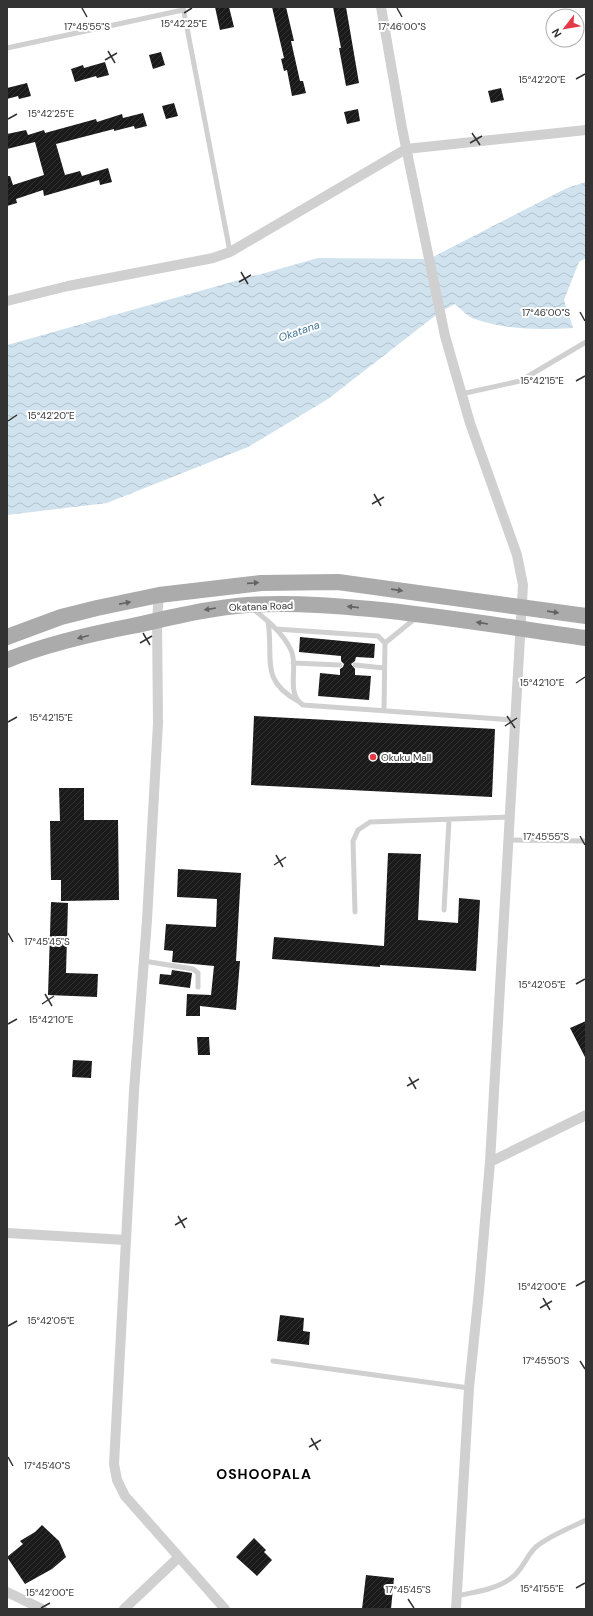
<svg xmlns="http://www.w3.org/2000/svg" width="593" height="1616" viewBox="0 0 593 1616" font-family="'DM Sans',sans-serif">
	<style>
		.water { fill: url(#water-waves) }
		.building { fill: url(#building-hatch) }
		.lines { fill: none; stroke-linecap: round; stroke-linejoin: round }
		.lane { stroke: #d0d0d0; stroke-width: 5 }
		.street { stroke: #d0d0d0; stroke-width: 10 }
		.primary { stroke: #ababab; stroke-width: 16 }
		.oneway { fill: #636363 }
		.ticks { fill: none; stroke: #333; stroke-width: 1.5 }
		.poi-dot { fill: #e63946; stroke: #fff; stroke-width: 1.5 }
		.labels { text-anchor: middle; stroke-width: 4; stroke-linejoin: round; paint-order: stroke }
		.street-label { font-size: 10px; fill: #333; stroke: #fff }
		.poi-label { font-size: 10px; fill: #333; stroke: #fff; text-anchor: start }
		.water-label { font-size: 11px; font-style: italic; fill: #3f7597; stroke: #fff }
		.district-label { font-size: 14px; font-weight: bold; letter-spacing: 1px; fill: #000; stroke: #fff }
		.ticks-label { font-size: 10px; text-anchor: middle; fill: #333; stroke: #fff; stroke-width: 4; stroke-linejoin: round; paint-order: stroke }
	</style>
	<defs>
		<pattern id="water-waves" width="16" height="10" patternUnits="userSpaceOnUse"><rect width="16" height="10" fill="#cfe2ee"/><path d="M0 5q4-4 8 0t8 0" fill="none" stroke="#b2c2cd"/></pattern>
		<pattern id="building-hatch" width="6" height="6" patternUnits="userSpaceOnUse"><rect width="6" height="6" fill="#1a1a1a"/><path d="M-1 1l2-2M0 6l6-6M5 7l2-2" fill="none" stroke="#333"/></pattern>
	</defs>
	<rect width="100%" height="100%" fill="#fff"/>
	<!-- water -->
	<path class="water" d="M586 182V258L579 262 564 300 573 328C541 330 505 330 475 319 468 317 461 309 455 304L440 312 328 399 248 447 107 503 7 515V345L318 258 429 259 567 188Z"/>
	<!-- building -->
	<path class="building" d="M215 7H229L234 27 220 30Z
		M272 7H286L294 41H291L300 81H303L306 93 292 96 287 70 284 71 281 59 284 58Z
		M333 7H346L359 83 346 86 339 48H341Z
		M161 52 165 65 153 69 149 55Z
		M105 62 109 75 97 78 96 76 75 82 71 69 83 65 84 68Z
		M27 83 31 96 19 99 18 96 7 99V88Z
		M501 88 504 100 491 103 488 91Z
		M174 103 178 116 166 119 162 106Z
		M358 109 360 121 347 124 344 112Z
		M143 113 147 126 135 129 134 126 114 131V129L56 144 65 175 80 171 82 176 108 168 112 182 100 185 99 180 44 196 43 190 16 199 17 203 7 206V176H10L13 185 44 175 35 142 7 149V134L26 130 28 135 44 130 45 133 96 119 97 122 122 114 123 118Z
		M300 637 375 644 374 658 356 657 355 661 351 664 355 669V675L371 676 369 700 318 696 320 673 340 675V669L343 667 344 664 341 661V656L299 652Z
		M254 716 495 729 492 797 251 785Z
		M59 788H84V820H118L119 900 61 901V880H51L50 821H60Z
		M388 853 421 854 418 920 458 923 459 898 480 900 476 971 380 965V967L272 959 274 937 384 946Z
		M178 869 241 873 236 961H240L236 1010 200 1006V1016H186L187 994 211 995 214 966 172 962 173 951 164 950 166 924 216 927 217 899 177 897Z
		M51 902 68 903 66 973 98 974 97 997 48 995Z
		M172 970 192 973 190 988 159 984 160 974 171 975Z
		M586 1021V1059L570 1028Z
		M197 1037H209L210 1055H198Z
		M73 1060 92 1061 91 1078 72 1077Z
		M280 1315 304 1318 303 1331 310 1332 309 1345 277 1341Z
		M42 1525 59 1541 66 1557 52 1569 25 1584 7 1557 23 1544 20 1541 35 1532Z
		M254 1538 266 1550 264 1552 272 1560 257 1576 236 1557Z
		M366 1575 394 1578 391 1609H362Z"/>
	<g class="lines">
		<!-- lane -->
		<path class="lane" d="M183 7 230 252
			M7 48 183 10
			M461 394 520 381 586 342
			M253 609C267 620 283 633 291 650 299 666 285 694 303 705L514 720
			M268 621C274 658 259 680 298 701
			M276 629 378 636 385 643 384 710
			M385 643 417 617
			M293 663 340 665
			M355 665 384 668
			M508 840 586 841
			M444 910 449 820
			M355 912 353 841 358 830 370 822 510 817
			M144 961 193 969 198 973V987
			M273 1361 469 1388
			M457 1596C474 1592 494 1590 510 1579 523 1571 526 1555 537 1546 551 1535 570 1528 586 1520"/>
		<!-- street -->
		<path class="street" d="M381 7 402 128 445 336 470 423 517 555 523 585 490 1162 479 1291 469 1388 456 1609
			M7 301 68 286 213 258 230 252 406 149 586 130
			M159 595 157 619 158 723 147 920 134 1091 114 1464 117 1480 125 1496 225 1609
			M490 1162 586 1115
			M7 1233 126 1240
			M7 1592 42 1609
			M124 1609 179 1557"/>
		<!-- primary -->
		<path class="primary" d="M7 637 61 617 97 608 159 595 261 583 338 582 586 616
			M7 660C47 644 90 634 132 626 170 618 208 608 247 605 288 602 330 605 371 609 443 616 514 628 586 638"/>
	</g>
	<!-- one-way arrows -->
	<defs><path id="oneway-solid" d="M-6-.8H1V-3.2L6.5 0L1 3.2V.8H-6Z"/></defs>
	<g class="oneway">
		<use href="#oneway-solid" transform="translate(253 583) rotate(-4)"/>
		<use href="#oneway-solid" transform="translate(397 590) rotate(8)"/>
		<use href="#oneway-solid" transform="translate(125 603) rotate(-11)"/>
		<use href="#oneway-solid" transform="translate(353 607) rotate(-174)"/>
		<use href="#oneway-solid" transform="translate(210 609) rotate(171)"/>
		<use href="#oneway-solid" transform="translate(553 612) rotate(8)"/>
		<use href="#oneway-solid" transform="translate(482 623) rotate(-171)"/>
		<use href="#oneway-solid" transform="translate(83 637) rotate(165)"/>
	</g>
	<!-- ticks -->
	<path class="ticks" d="M82 8 87 17M397 8 402 17M184 13 192 8M108 51 115 63M105 60 117 53M576 79 585 74M8 119 17 114M472 133 480 145M470 143 482 136M241 272 248 284M239 282 251 275M580 312 585 321M576 381 585 376M8 421 17 415M374 494 381 506M372 504 384 497M143 633 150 645M140 643 152 636M576 683 585 677M507 716 515 728M8 722 17 717M505 726 517 718M580 836 585 845M276 855 283 867M274 865 286 857M8 933 13 942M576 984 585 979M45 994 52 1006M42 1004 54 996M8 1024 17 1019M409 1077 416 1089M407 1086 419 1079M178 1216 185 1228M175 1225 187 1218M576 1286 585 1281M543 1298 550 1310M540 1308 552 1301M8 1326 17 1321M580 1361 585 1369M311 1438 318 1450M309 1447 321 1440M8 1457 13 1466M576 1588 585 1583M408 1599 414 1608M41 1608 50 1603"/>
	<!-- markers -->
	<circle class="poi-dot" cx="373" cy="757" r="4"/>
	<g class="labels">
		<!-- street labels -->
		<g class="street-label">
			<text transform="translate(261 606) rotate(-2)" y="4">Okatana Road</text>
		</g>
		<!-- poi labels -->
		<g class="poi-label">
			<text x="381" y="761">Okuku Mall</text>
		</g>
		<!-- water labels -->
		<g class="water-label">
			<text transform="translate(299 331) rotate(-19)" y="4">Okatana</text>
		</g>
		<!-- district labels -->
		<g class="district-label">
			<text x="264" y="1479">OSHOOPALA</text>
		</g>
	</g>
	<g class="ticks-label">
		<text x="184" y="27">15°42'25"E</text>
		<text x="87" y="30">17°45'55"S</text>
		<text x="402" y="30">17°46'00"S</text>
		<text x="542" y="83">15°42'20"E</text>
		<text x="51" y="117">15°42'25"E</text>
		<text x="546" y="316">17°46'00"S</text>
		<text x="542" y="384">15°42'15"E</text>
		<text x="51" y="419">15°42'20"E</text>
		<text x="542" y="686">15°42'10"E</text>
		<text x="51" y="721">15°42'15"E</text>
		<text x="546" y="840">17°45'55"S</text>
		<text x="47" y="945">17°45'45"S</text>
		<text x="542" y="988">15°42'05"E</text>
		<text x="51" y="1023">15°42'10"E</text>
		<text x="542" y="1290">15°42'00"E</text>
		<text x="51" y="1324">15°42'05"E</text>
		<text x="546" y="1364">17°45'50"S</text>
		<text x="47" y="1469">17°45'40"S</text>
		<text x="542" y="1592">15°41'55"E</text>
		<text x="408" y="1593">17°45'45"S</text>
		<text x="50" y="1596">15°42'00"E</text>
	</g>
	<!-- border -->
	<rect width="593" height="1616" fill="none" stroke="#333333" stroke-width="16"/>
	<!-- north arrow -->
	<g transform="translate(565 28) rotate(239)"><circle r="19" fill="#ffffff" stroke="#adadad"/>
	<path d="M0-3L7 15L0 10L-7 15Z" fill="#e63946"/>
	<text y="-6" font-size="11" font-weight="bold" text-anchor="middle" fill="#333333">N</text>
	</g>
</svg>
